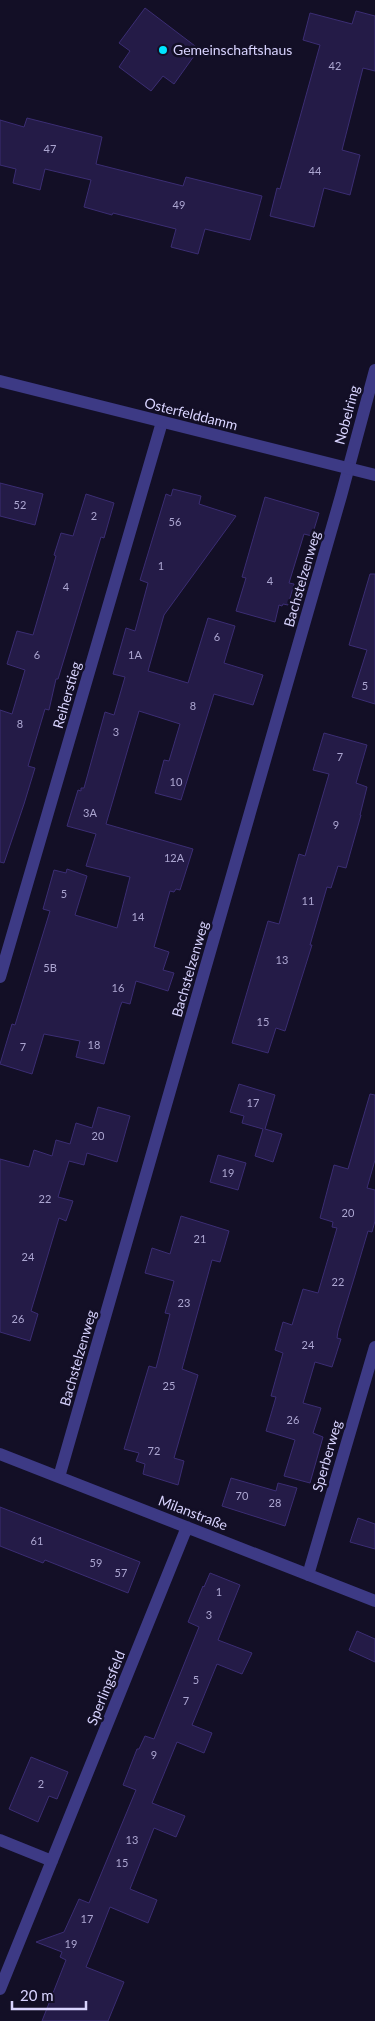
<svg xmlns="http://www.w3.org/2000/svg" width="375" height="2021" viewBox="0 0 375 2021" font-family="Lato,sans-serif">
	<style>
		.building { fill: #241b47; stroke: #3b2d73 }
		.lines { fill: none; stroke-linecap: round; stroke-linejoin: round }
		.minor { stroke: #3d3a85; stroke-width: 12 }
		.tertiary { stroke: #3d3a85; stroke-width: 12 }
		.poi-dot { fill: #00e5ff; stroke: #130f26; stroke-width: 2 }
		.labels { text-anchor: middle; stroke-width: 5; stroke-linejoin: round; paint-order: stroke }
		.number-label { font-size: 11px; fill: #aca6d1 }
		.poi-label { font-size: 14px; fill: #d9d4ff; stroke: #130f26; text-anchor: start }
		.street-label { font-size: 14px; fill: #d9d4ff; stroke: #130f26 }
	</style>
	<rect width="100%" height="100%" fill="#130f26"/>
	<!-- building -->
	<path class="building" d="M145 8 199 49 174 84 163 76 151 91 119 67 130 51 119 43Z
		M356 11 375 16V71L363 68 342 150 360 155 350 195 324 188 314 227 270 216 277 188 280 189 320 45 303 40 310 13 352 24Z
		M27 118 102 137 96 164 183 186 186 177 262 196 250 240 205 229 198 254 171 247 176 229 113 213 112 215 84 207 91 180 45 169 40 190 13 183 16 169 0 165V120L24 127Z
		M0 483 43 494 35 525 0 516Z
		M173 489 201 496 199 504 236 516 164 615 148 671 188 683 208 618 235 626 224 663 263 675 253 705 214 694 181 800 155 793 164 760 169 761 180 724 139 711 106 824 193 849 180 890 176 889 174 892 170 891 154 947 169 952 163 970 174 973 168 991 136 981 130 1004 122 1002 120 1007 104 1064 76 1057 80 1041 44 1034 32 1074 0 1064 12 1024 15 1025 50 911 43 909 54 870 66 873 67 869 87 876 75 915 117 928 130 877 86 866 96 834 67 826 78 790 81 791V788H84L105 712 114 715 125 677 113 674 126 628 135 631 148 583 140 580 166 494 171 496Z
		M86 494 114 503 104 538 101 537 58 679H56L49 710 45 709 28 766 35 768 24 804 4 863 0 862V710L12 714 25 670 7 664 17 631 33 635 56 556 54 555 61 533 73 536Z
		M265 497 319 513 312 536 304 534 289 583 294 584 288 605 283 604 282 606 279 605 275 622 236 611 246 578 242 577Z
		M370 574H375V704L352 697 367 650 349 645Z
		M324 733 367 745 356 783 367 787 360 815H361L346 868 338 866 331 888 327 887 310 945H312L285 1031 276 1028 268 1053 232 1043 268 921 279 924 299 854 305 856 329 774 313 770Z
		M239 1084 275 1095 265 1129 282 1134 273 1162 255 1156 263 1129 242 1123 244 1116 230 1112Z
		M370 1094 375 1095V1160L367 1188 375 1190V1221L372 1232 368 1231 355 1275 338 1331 337 1338 341 1339 332 1367 315 1362 303 1403 321 1408 313 1433 323 1437 310 1483 284 1476 295 1440 266 1431 276 1397 271 1396 283 1353 275 1350 283 1322 292 1325 303 1289 318 1293 337 1228 332 1227 333 1222 320 1218 334 1165 348 1169Z
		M98 1107 130 1116 117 1162 87 1153 84 1165 69 1161 58 1197 73 1201 66 1221 59 1218 31 1311 38 1314 30 1341 0 1332V1159L29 1167 34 1150 52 1156 56 1140 70 1144 76 1123 92 1128Z
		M218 1155 246 1163 238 1190 210 1182Z
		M181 1216 229 1231 220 1262 212 1260 182 1369 198 1375 174 1458 184 1461 178 1485 143 1474 145 1464 136 1461 139 1453 124 1449 149 1366 156 1368 170 1314 165 1313 174 1281 145 1273 152 1248 170 1254Z
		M231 1478 276 1491 278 1483 297 1488 285 1526 222 1506Z
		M0 1507 140 1562 128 1593 45 1560 43 1563 0 1546Z
		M358 1518 375 1524V1549L350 1542Z
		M210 1573 240 1585 218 1640 252 1653 242 1674 217 1664 192 1725 212 1733 204 1753 177 1742 152 1803 185 1816 176 1837 154 1828 130 1889 157 1900 148 1923 110 1907 95 1945 86 1967 124 1982 108 2021H42L66 1960 60 1957 62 1952 36 1942 64 1932 79 1899 89 1903 136 1790 123 1785 137 1749H139L145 1736 154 1739 199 1627 188 1622 203 1586 204 1587Z
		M357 1631 375 1639V1662L349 1650Z
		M31 1757 68 1772 57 1799 49 1796 38 1822 9 1809Z"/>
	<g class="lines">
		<!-- minor -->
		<path class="minor" d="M0 977 162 422
			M0 1454 375 1601
			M59 1477 341 496 375 370
			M308 1575 375 1347
			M0 1840 52 1861
			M0 1989 187 1527"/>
		<!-- tertiary -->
		<path class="tertiary" d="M0 381 375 475"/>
	</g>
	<!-- markers -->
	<circle class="poi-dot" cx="163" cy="50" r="5"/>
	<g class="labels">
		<!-- number labels -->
		<g class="number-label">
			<text x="335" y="70">42</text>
			<text x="50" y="153">47</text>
			<text x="315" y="175">44</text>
			<text x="179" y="209">49</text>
			<text x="20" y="509">52</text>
			<text x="94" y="520">2</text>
			<text x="175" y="526">56</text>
			<text x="161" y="570">1</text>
			<text x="270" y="585">4</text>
			<text x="66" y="591">4</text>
			<text x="217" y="641">6</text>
			<text x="37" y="659">6</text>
			<text x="135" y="659">1A</text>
			<text x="365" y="690">5</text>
			<text x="193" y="710">8</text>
			<text x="20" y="728">8</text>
			<text x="116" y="736">3</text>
			<text x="340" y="761">7</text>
			<text x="176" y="786">10</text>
			<text x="90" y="817">3A</text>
			<text x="336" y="829">9</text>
			<text x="174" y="862">12A</text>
			<text x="64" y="898">5</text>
			<text x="308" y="905">11</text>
			<text x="138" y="921">14</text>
			<text x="282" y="964">13</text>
			<text x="50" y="972">5B</text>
			<text x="118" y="992">16</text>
			<text x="263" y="1026">15</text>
			<text x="94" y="1049">18</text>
			<text x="23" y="1051">7</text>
			<text x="253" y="1107">17</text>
			<text x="98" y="1140">20</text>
			<text x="228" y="1177">19</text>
			<text x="45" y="1203">22</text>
			<text x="348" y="1217">20</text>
			<text x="200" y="1243">21</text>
			<text x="28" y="1261">24</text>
			<text x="338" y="1286">22</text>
			<text x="184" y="1307">23</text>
			<text x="18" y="1323">26</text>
			<text x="308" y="1349">24</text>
			<text x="169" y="1390">25</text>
			<text x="293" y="1424">26</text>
			<text x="154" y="1455">72</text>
			<text x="242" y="1500">70</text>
			<text x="275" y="1507">28</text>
			<text x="37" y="1545">61</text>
			<text x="96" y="1567">59</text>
			<text x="121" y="1577">57</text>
			<text x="219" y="1596">1</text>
			<text x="209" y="1619">3</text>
			<text x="196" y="1684">5</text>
			<text x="186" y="1705">7</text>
			<text x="154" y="1759">9</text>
			<text x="41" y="1788">2</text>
			<text x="132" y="1844">13</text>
			<text x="122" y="1867">15</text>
			<text x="87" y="1923">17</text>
			<text x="71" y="1948">19</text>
		</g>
		<!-- poi labels -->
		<g class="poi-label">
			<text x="173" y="55">Gemeinschaftshaus</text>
		</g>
		<!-- street labels -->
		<g class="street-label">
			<text transform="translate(191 414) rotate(14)" y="5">Osterfelddamm</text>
			<text transform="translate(347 415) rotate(-75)" y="5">Nobelring</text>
			<text transform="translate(302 579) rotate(-74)" y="5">Bachstelzenweg</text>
			<text transform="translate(67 695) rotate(-74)" y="5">Reiherstieg</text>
			<text transform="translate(190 969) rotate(-74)" y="5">Bachstelzenweg</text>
			<text transform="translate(78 1358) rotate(-74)" y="5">Bachstelzenweg</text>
			<text transform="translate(327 1456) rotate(-74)" y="5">Sperberweg</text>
			<text transform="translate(193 1513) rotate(21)" y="5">Milanstraße</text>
			<text transform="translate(106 1688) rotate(-68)" y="5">Sperlingsfeld</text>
		</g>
	</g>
	<!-- scale -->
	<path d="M12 2001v8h74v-8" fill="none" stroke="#d9d4ff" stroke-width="2.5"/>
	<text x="20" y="2001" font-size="15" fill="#d9d4ff" stroke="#130f26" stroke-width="4" paint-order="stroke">20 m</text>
</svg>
